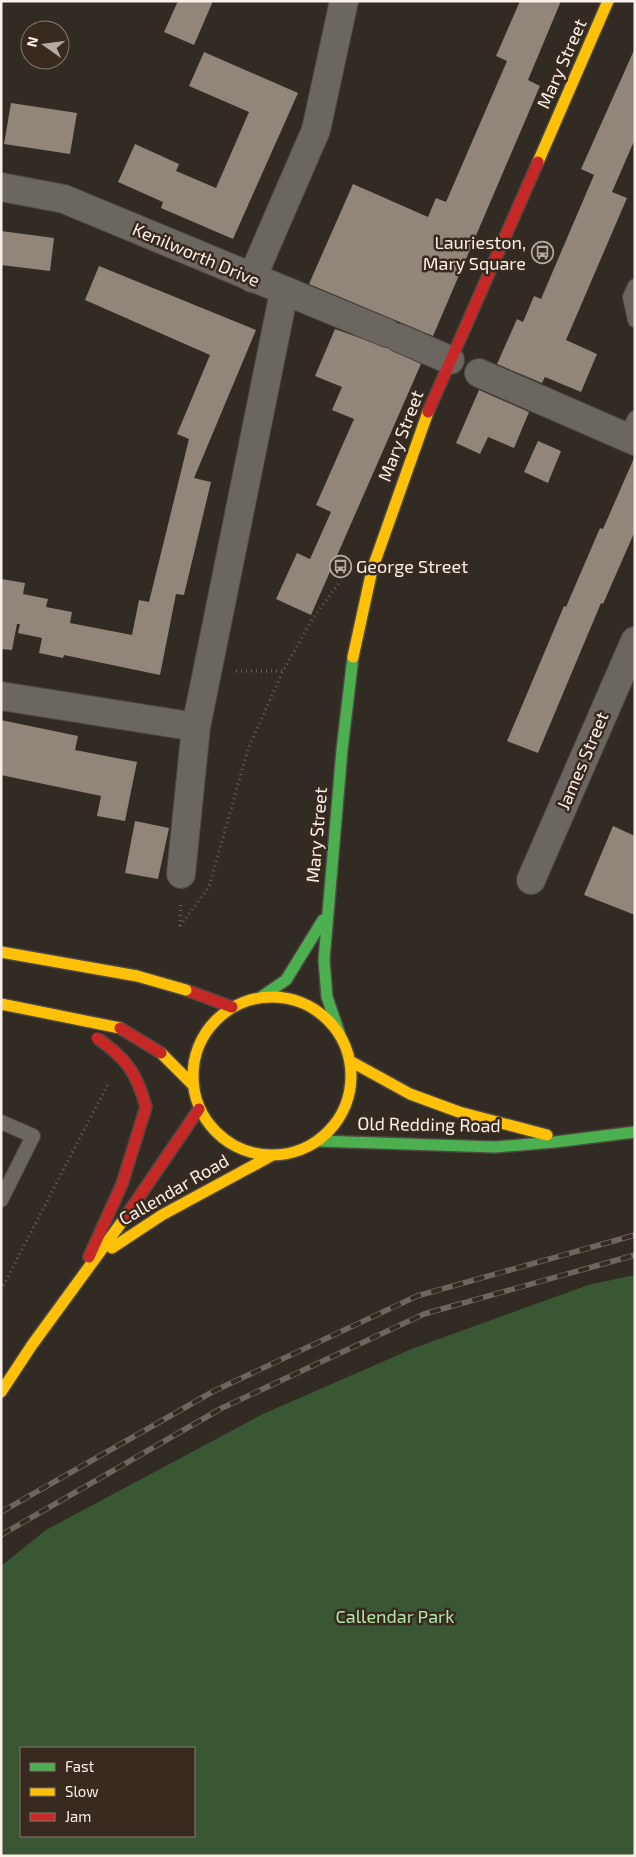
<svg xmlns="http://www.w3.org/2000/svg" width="636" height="1857" viewBox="0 0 636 1857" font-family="'Exo 2',sans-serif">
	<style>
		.green { fill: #3a5733; fill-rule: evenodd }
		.building { fill: #92857a }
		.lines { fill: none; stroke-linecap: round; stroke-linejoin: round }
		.lane-casing { stroke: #4e4842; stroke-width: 16 }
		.street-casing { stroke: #4e4842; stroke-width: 30 }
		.fast-casing { stroke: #4e4842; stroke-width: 14 }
		.slow-casing { stroke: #4e4842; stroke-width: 14 }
		.jam-casing { stroke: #4e4842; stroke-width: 14 }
		.path { stroke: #67615b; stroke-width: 3; stroke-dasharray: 1 4; stroke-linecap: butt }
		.lane { stroke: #6c6660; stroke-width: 14 }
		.street { stroke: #6c6660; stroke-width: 28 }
		.fast { stroke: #4caf50; stroke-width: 11 }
		.slow { stroke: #ffc107; stroke-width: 11 }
		.jam { stroke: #c62828; stroke-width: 11 }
		.rail-casing { stroke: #6c6660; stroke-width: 5.5 }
		.rail { stroke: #382a1e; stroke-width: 4; stroke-dasharray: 11; stroke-linecap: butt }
		.slow-bridge-casing { stroke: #4e4842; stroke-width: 14; stroke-linecap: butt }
		.jam-bridge-casing { stroke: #4e4842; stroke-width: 14; stroke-linecap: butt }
		.slow-bridge { stroke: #ffc107; stroke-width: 11 }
		.jam-bridge { stroke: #c62828; stroke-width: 11 }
		.labels { text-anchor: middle; stroke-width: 5; stroke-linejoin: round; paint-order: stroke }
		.street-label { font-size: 18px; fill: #faf0e9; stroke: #382a1e }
		.poi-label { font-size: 18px; fill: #faf0e9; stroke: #382a1e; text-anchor: end }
		.park-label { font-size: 18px; fill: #b0e9a6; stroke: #382a1e }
	</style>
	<rect width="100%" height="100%" fill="#322b24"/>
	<!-- green -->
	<path class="green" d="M635 1275V1856H1V1566L46 1530 263 1414 414 1348 588 1285ZM21 1748H194V1836H21Z"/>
	<!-- building -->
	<path class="building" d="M178 1H213L194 45 164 32Z
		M520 1H561L528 80 540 86 433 336 309 284 353 184 428 217 436 198 446 202 507 61 496 56Z
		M635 48V139L612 192 627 198 566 340 597 354 581 392 545 377 542 383 497 364 517 319 523 322 534 296 541 299 594 175 581 169Z
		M204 52 298 93 233 239 161 208 163 202 118 182 135 144 179 164 176 171 216 188 249 112 189 86Z
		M11 103 77 113 70 154 4 144Z
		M1 231 54 238 50 271 1 265Z
		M99 266 256 330 194 478 211 482 184 595 176 594 160 675 64 655 63 658 39 653 42 638 18 633 20 624H17L12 650 1 649V579L25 583 23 594 48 599 46 607 72 612 70 623 132 635 139 600 149 602 189 439 177 434 210 355 85 300Z
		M335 329 388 348 421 364 311 615 276 599 297 553 310 559 331 512 316 505 354 419 332 410 342 387 315 376Z
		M479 390 529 412 514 448 488 437 480 454 456 443Z
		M538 441 561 451 548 483 524 472Z
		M635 456V531L603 604 601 603 538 753 507 741 564 606 566 607 600 528 603 529Z
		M1 720 78 736 75 750 137 762 125 821 97 816 101 796 1 775Z
		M135 821 169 828 158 879 125 873Z
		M613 826 635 836V915L584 895Z"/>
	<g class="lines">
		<defs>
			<path id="lane" d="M635 286 630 297 635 320
				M626 437 635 418
				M1 1122 33 1136 1 1200"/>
			<path id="street" d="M1 187 64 199 387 333
				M252 278 316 130 344 1
				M399 338 450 360
				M479 373 635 441
				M1 696 196 727
				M181 874 196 727 284 292
				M531 880 635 641"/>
			<path id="fast" d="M261 997 286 980 323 920
				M340 1035 327 997 324 960 342 750 353 657
				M319 1141 495 1147 555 1142 635 1132"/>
			<path id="slow" d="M538 162 608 1
				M353 657 372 570 428 412
				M1 952 137 976
				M193 1076a79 79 0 1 1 158 0a79 79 0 1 1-158 0Z
				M1 1004 120 1028
				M161 1053 193 1085
				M350 1061 410 1094 459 1112 547 1135
				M112 1248 162 1215 271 1156
				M1 1392 32 1345 124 1219"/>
			<path id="jam" d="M428 412 538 162
				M186 990 232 1007
				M124 1219 199 1109
				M89 1257 122 1184 146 1107"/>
		</defs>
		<!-- lane casing -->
		<use href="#lane" class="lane-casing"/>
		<!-- street casing -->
		<use href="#street" class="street-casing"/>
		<!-- fast casing -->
		<use href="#fast" class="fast-casing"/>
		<!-- slow casing -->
		<use href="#slow" class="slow-casing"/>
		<!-- jam casing -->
		<use href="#jam" class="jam-casing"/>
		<!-- path -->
		<path class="path" d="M236 671H283
			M180 926 209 887 248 749 283 671 313 618 339 583
			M180 926 181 902
			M1 1290 108 1084"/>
		<!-- lane -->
		<use href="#lane" class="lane"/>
		<!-- street -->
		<use href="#street" class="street"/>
		<!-- fast -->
		<use href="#fast" class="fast"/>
		<!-- slow -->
		<use href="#slow" class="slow"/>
		<!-- jam -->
		<use href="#jam" class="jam"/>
		<defs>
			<path id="rail" d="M1 1512 214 1391 417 1296 635 1235
				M1 1535 222 1408 424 1314 635 1255"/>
		</defs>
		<!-- rail casing -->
		<use href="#rail" class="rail-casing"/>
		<!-- rail -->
		<use href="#rail" class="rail"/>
		<defs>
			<path id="slow-bridge" d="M137 976 186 990"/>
			<path id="jam-bridge" d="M120 1028 161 1053
				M97 1038C126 1058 137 1073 146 1107"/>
		</defs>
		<!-- slow-bridge casing -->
		<use href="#slow-bridge" class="slow-bridge-casing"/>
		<!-- jam-bridge casing -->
		<use href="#jam-bridge" class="jam-bridge-casing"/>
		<!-- slow-bridge -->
		<use href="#slow-bridge" class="slow-bridge"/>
		<!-- jam-bridge -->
		<use href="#jam-bridge" class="jam-bridge"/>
	</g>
	<!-- icons -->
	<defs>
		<symbol id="bus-ring" viewBox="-11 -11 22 22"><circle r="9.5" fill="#382a1e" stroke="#b4aba4" stroke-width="1.5"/><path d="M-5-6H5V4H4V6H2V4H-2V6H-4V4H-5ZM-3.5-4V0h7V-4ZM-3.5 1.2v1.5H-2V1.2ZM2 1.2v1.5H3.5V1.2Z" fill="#b4aba4"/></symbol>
	</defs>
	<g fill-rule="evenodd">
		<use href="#bus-ring" x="530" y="240" width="25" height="25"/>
		<use href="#bus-ring" x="328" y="554" width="25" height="25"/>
	</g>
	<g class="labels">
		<!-- street labels -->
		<g class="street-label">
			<text transform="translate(562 64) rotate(-66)" y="6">Mary Street</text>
			<text transform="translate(196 255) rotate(23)" y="6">Kenilworth Drive</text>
			<text transform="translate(401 436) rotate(-69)" y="6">Mary Street</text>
			<text transform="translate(583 761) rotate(-67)" y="6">James Street</text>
			<text transform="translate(317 835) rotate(-85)" y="6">Mary Street</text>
			<text transform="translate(429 1125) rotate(1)" y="6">Old Redding Road</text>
			<text transform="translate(174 1190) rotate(-30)" y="6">Callendar Road</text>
		</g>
		<!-- poi labels -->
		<g class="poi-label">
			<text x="526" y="249">Laurieston,<tspan x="526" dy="21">Mary Square</tspan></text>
			<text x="356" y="573" text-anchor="start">George Street</text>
		</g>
		<!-- park labels -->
		<g class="park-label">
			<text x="395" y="1623">Callendar Park</text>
		</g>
	</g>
	<!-- border -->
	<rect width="636" height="1857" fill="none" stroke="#faf0e9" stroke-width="5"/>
	<!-- legend -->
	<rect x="20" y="1747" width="175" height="90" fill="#382a1e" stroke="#86796f"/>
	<rect x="30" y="1763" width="25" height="8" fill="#4caf50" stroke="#86796f"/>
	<text x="65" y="1772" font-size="15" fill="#faf0e9">Fast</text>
	<rect x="30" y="1788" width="25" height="8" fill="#ffc107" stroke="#86796f"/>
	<text x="65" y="1797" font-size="15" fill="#faf0e9">Slow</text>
	<rect x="30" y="1813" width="25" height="8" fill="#c62828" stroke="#86796f"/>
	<text x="65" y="1822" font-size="15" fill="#faf0e9">Jam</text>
	<!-- north arrow -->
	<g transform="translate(45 45) rotate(284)"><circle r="24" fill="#382a1e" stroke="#86796f"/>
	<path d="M0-4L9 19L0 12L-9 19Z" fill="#b4aba4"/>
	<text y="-8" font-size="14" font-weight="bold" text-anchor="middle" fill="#faf0e9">N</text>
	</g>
</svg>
